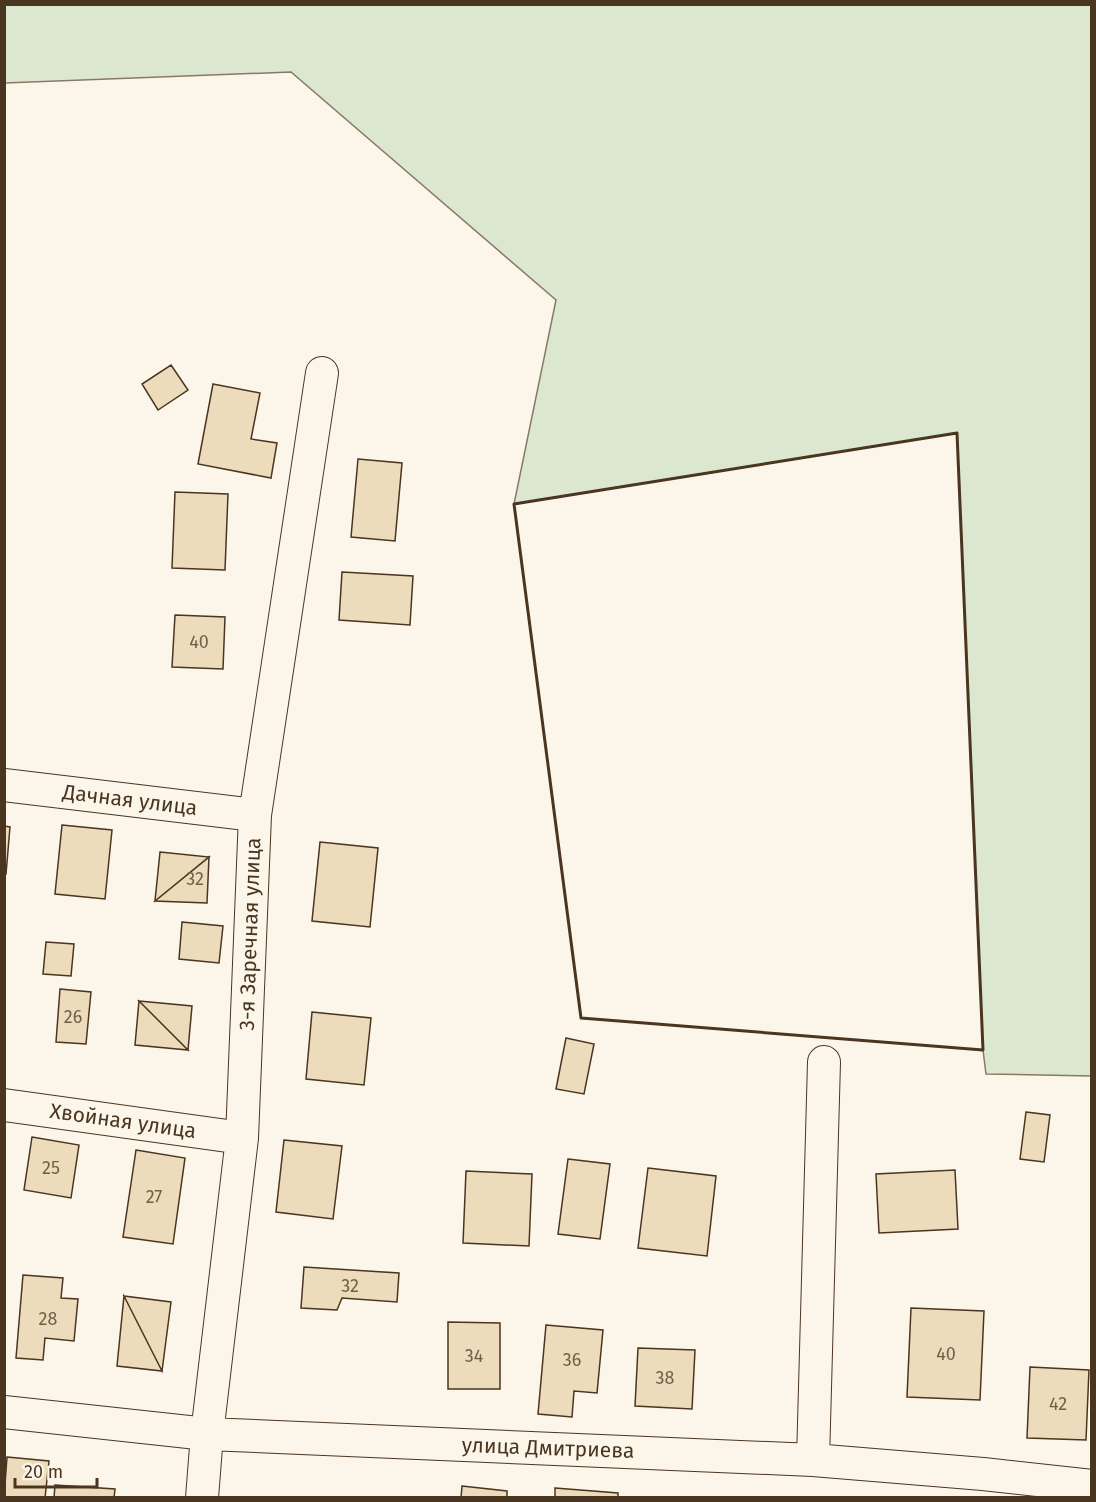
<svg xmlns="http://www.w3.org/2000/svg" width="1096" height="1502" viewBox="0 0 1096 1502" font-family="'Fira Sans',sans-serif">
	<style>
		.green { fill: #dce7d0; stroke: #887966; stroke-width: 1.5 }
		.building { fill: #ecdcbc; stroke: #4a3520; stroke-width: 1.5 }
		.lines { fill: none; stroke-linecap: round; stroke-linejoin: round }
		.minor-casing { stroke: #4a3520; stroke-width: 34 }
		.minor { stroke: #fbf6e9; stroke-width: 32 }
		.wall { stroke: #4a3520; stroke-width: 3 }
		.labels { text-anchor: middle; stroke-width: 4.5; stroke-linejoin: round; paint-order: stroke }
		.number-label { font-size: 18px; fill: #725f47 }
		.street-label { font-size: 21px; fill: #4a3520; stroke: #fbf6e9 }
	</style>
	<rect width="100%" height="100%" fill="#fbf6e9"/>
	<!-- green -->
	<path class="green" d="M4 5H1091V1076L986 1074 983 1050 957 433 514 504 556 300 291 72 5 83Z"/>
	<!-- building -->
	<path class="building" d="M171 365 188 390 158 410 142 384Z
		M213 384 260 393 251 439 277 443 271 478 198 464Z
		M358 459 402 463 395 541 351 537Z
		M175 492 228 494 225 570 172 568Z
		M342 572 413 576 410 625 339 620Z
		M175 615 225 617 223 669 172 667Z
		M62 825 112 830 105 899 55 894Z
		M4 826 10 827 6 874H4Z
		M320 842 378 848 370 927 312 921Z
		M160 852 209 857 155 901Z
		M209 857 207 903 155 901Z
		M182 922 223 926 219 963 179 959Z
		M46 942 74 944 71 976 43 974Z
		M60 989 91 992 86 1044 56 1042Z
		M139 1001 188 1050 135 1045Z
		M139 1001 192 1006 188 1050Z
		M312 1012 371 1018 364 1085 306 1079Z
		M566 1038 594 1044 584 1094 556 1089Z
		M1026 1112 1050 1115 1044 1162 1020 1159Z
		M32 1137 79 1145 71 1198 24 1190Z
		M284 1140 342 1146 333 1219 276 1212Z
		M136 1150 185 1158 173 1244 123 1237Z
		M568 1159 610 1164 600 1239 558 1234Z
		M648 1168 716 1176 707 1256 638 1248Z
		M955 1170 958 1229 879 1233 876 1174Z
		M466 1171 532 1174 529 1246 463 1243Z
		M304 1267 399 1273 397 1302 342 1298 337 1310 301 1308Z
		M23 1275 63 1278 61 1298 78 1299 74 1341 45 1338 43 1360 16 1358Z
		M124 1296 162 1371 117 1366Z
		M124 1296 171 1302 162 1371Z
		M911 1308 984 1311 980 1400 907 1397Z
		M448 1322 500 1323V1389H448Z
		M546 1325 603 1330 597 1393 574 1391 572 1417 538 1414Z
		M638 1348 695 1350 692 1409 635 1406Z
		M1030 1367 1089 1370 1086 1440 1027 1438Z
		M7 1457 49 1461 45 1498H4Z
		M55 1485 115 1489 114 1498H54Z
		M462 1486 507 1491V1498H461Z
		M555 1488 618 1493V1498H555Z"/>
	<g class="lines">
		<defs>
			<path id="minor" d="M4 785 255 815
				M4 1105 242 1138
				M4 1412 207 1434 813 1460 983 1474 1092 1486
				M813 1460 824 1062
				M202 1498 207 1434 242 1138 255 815 322 373"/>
		</defs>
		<!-- minor casing -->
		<use href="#minor" class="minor-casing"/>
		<!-- minor -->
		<use href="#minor" class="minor"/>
		<!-- wall -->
		<path class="wall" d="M957 433 983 1050 581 1018 514 504Z"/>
	</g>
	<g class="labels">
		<!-- number labels -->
		<g class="number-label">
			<text x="199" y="648">40</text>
			<text x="195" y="885">32</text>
			<text x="73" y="1023">26</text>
			<text x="51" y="1174">25</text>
			<text x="154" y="1203">27</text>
			<text x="350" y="1292">32</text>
			<text x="48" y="1325">28</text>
			<text x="946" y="1360">40</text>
			<text x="474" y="1362">34</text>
			<text x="572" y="1366">36</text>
			<text x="665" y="1384">38</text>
			<text x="1058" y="1410">42</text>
		</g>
		<!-- street labels -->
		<g class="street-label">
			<text transform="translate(130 800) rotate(7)" y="7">Дачная улица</text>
			<text transform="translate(250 934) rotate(-88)" y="7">3-я Заречная улица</text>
			<text transform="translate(123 1121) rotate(8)" y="7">Хвойная улица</text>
			<text transform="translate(548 1448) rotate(2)" y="7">улица Дмитриева</text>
		</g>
	</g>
	<!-- border -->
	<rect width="1096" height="1502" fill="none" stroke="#4a3520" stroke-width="12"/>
	<!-- scale -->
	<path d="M15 1478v9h82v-9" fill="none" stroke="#4a3520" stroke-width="3"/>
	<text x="24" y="1478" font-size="18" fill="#4a3520" stroke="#fbf6e9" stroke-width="4.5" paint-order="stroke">20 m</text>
</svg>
